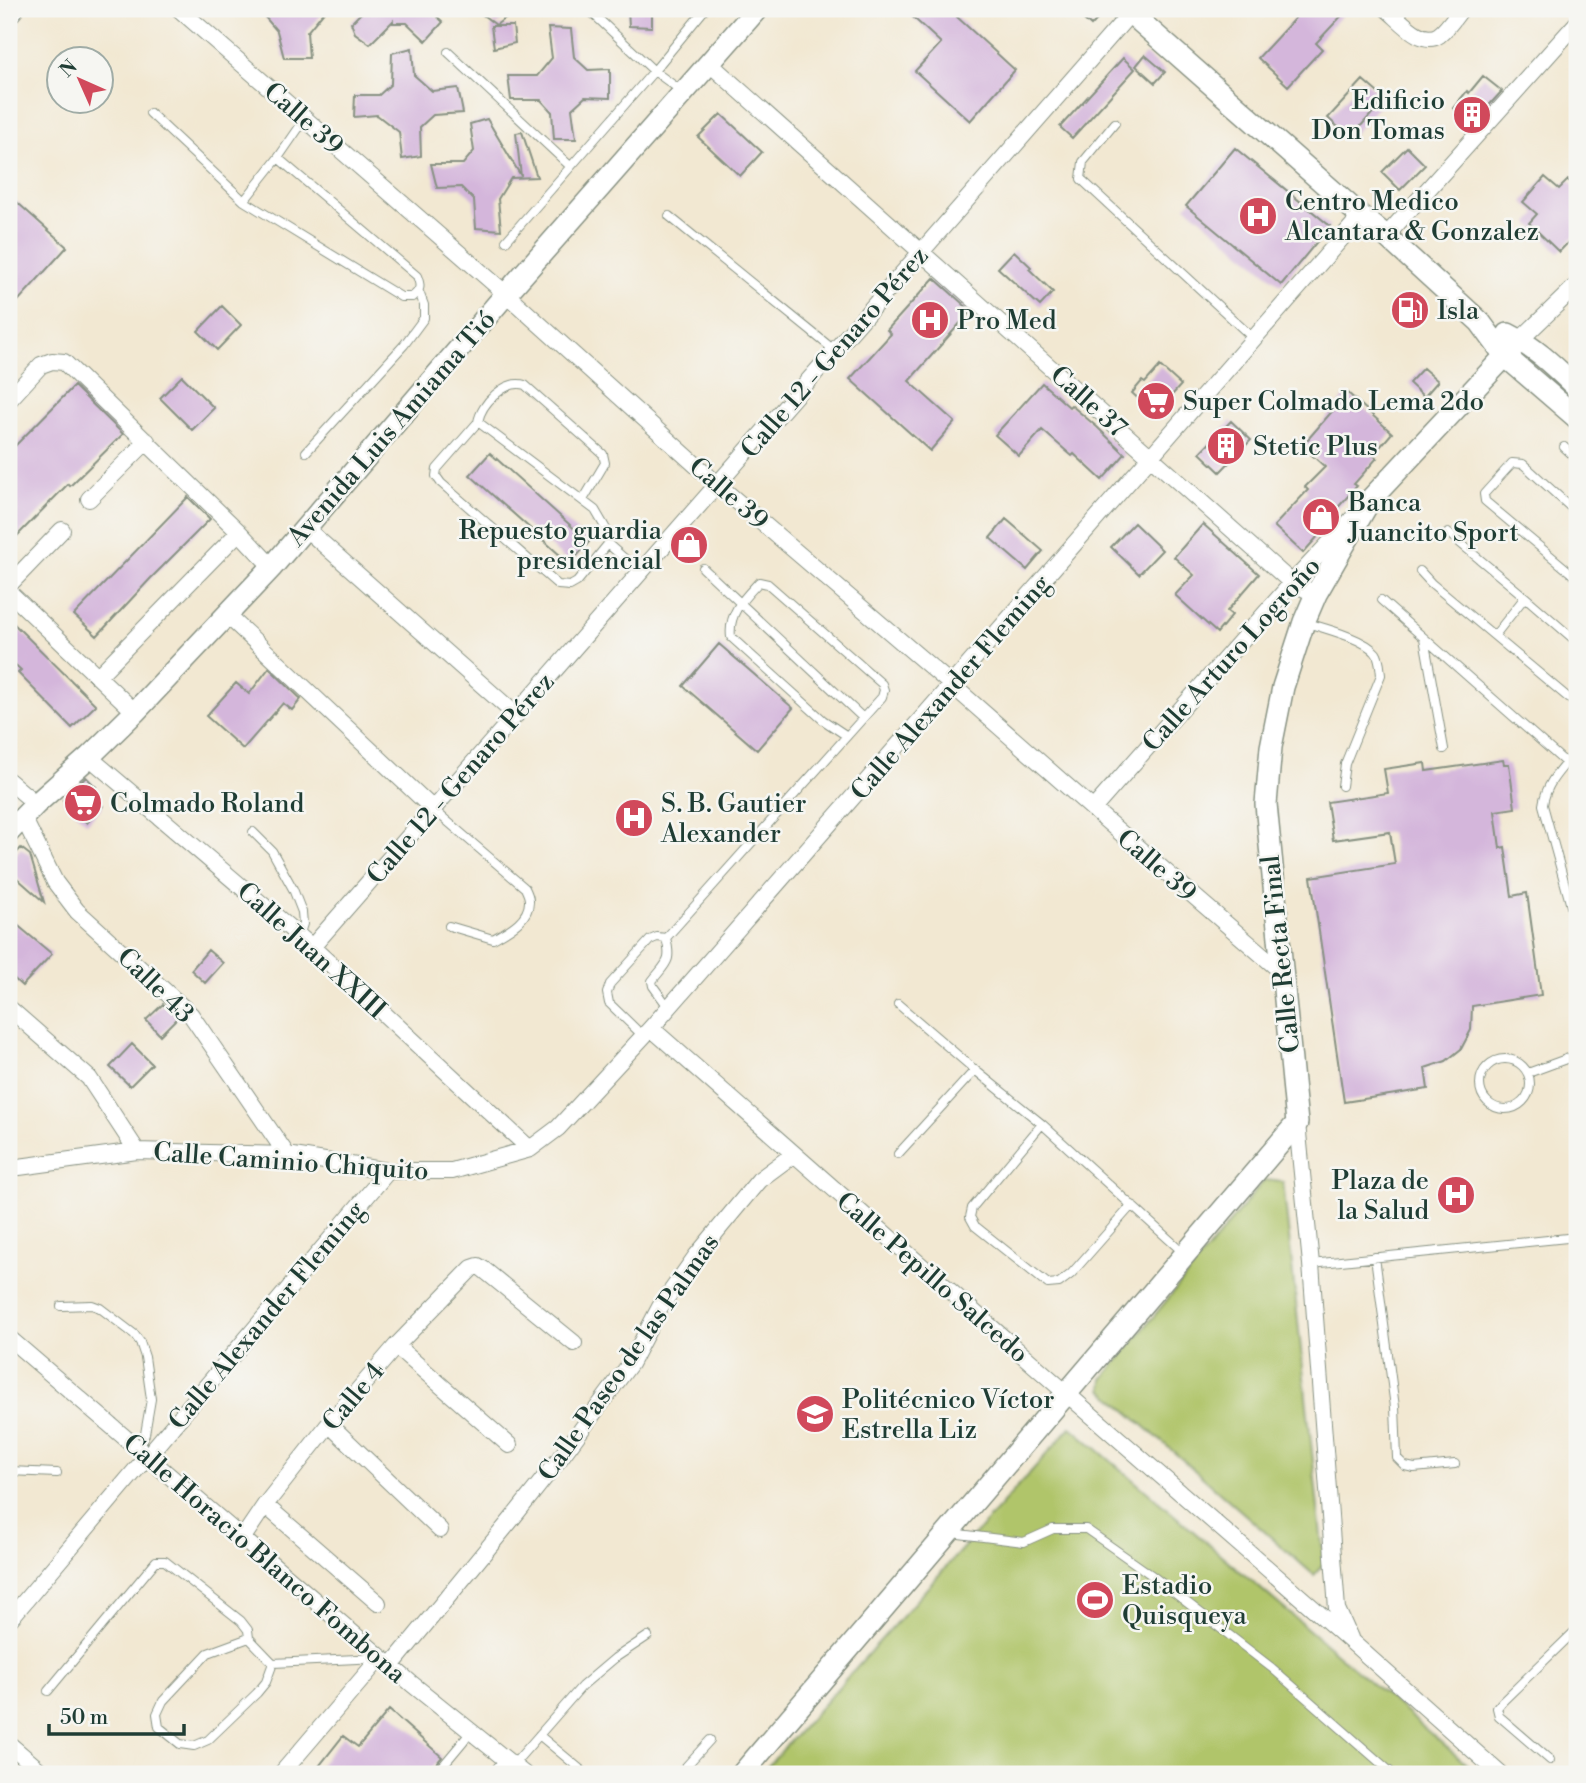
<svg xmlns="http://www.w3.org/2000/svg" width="1586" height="1783" viewBox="0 0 1586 1783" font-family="'Libre Bodoni',serif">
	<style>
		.green { fill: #b0c56a; stroke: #68814f; stroke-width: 2 }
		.building { fill: #d4b6db }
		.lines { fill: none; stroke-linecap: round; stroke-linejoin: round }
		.lane-casing { stroke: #889283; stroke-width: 10 }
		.street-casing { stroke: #889283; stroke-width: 18 }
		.secondary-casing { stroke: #889283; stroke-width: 24 }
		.lane { stroke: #fff; stroke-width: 8 }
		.street { stroke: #fff; stroke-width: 16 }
		.secondary { stroke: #fff; stroke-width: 21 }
		.labels { text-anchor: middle; stroke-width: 5; stroke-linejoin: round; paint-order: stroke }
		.poi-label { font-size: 26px; fill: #1f3d34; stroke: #f6f6f2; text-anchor: start }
		.street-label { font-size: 26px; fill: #1f3d34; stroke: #f6f6f2 }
	</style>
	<rect width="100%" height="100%" fill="#f6f6f2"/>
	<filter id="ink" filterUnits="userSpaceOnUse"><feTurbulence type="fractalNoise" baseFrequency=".0143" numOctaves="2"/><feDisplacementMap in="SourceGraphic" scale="14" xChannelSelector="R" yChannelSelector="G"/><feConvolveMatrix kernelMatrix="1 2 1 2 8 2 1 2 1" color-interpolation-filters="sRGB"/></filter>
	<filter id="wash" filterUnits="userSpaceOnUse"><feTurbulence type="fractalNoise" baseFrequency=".00686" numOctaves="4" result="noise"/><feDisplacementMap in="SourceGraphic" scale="28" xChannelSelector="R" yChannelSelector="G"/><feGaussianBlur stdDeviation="1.57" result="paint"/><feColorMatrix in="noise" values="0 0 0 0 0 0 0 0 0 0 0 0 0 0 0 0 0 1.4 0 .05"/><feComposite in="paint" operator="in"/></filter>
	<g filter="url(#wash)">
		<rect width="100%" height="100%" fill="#f2e8d2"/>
		<!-- green -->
		<path class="green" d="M1264 1180 1283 1182 1324 1564 1314 1575 1102 1389 1103 1379Z
			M1071 1427 1478 1774H761Z"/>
		<g id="blocks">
			<!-- building -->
			<path class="building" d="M258 9H326L307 32 309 58H284L277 31Z
				M365 9H429L443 22 426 41 407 23H393V21L370 44 355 33 351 23Z
				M475 9H517L496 25Z
				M628 9H652V27L629 26Z
				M904 9H965L957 17 1015 70 970 121 915 71 941 43Z
				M1072 9H1107L1091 26Z
				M1285 9H1348L1316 43 1322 49 1288 86 1258 58 1295 18Z
				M491 26H513L515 43 494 48Z
				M548 28 571 29 574 57 588 70 610 69V98L585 97 572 109 576 139H554L552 112 541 100H511L508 76H537L552 58Z
				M412 48 414 75 432 91 458 88 463 113 433 115 420 127 421 156 402 159 399 132 377 115 354 117 355 95H379L391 84 392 53Z
				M1145 55 1165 72 1155 83 1136 66Z
				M1123 58 1135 69 1072 138 1060 127Z
				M1483 76 1502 91 1472 124 1453 108 1467 91 1469 93Z
				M1363 80 1385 99 1350 138 1328 118Z
				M721 114 762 152 740 176 698 137Z
				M487 119 521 176 516 133 522 132 537 177 511 178 498 199 501 230 476 228 474 200 461 187 437 188 431 164H463L474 151 470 124Z
				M1407 147 1425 165 1400 190 1382 172Z
				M1235 148 1330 226 1281 285 1186 206Z
				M1545 177 1559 189 1568 180 1577 188V233L1559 252 1529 223 1537 214 1523 202Z
				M9 195 67 247 9 311Z
				M1014 251 1031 267 1029 269 1053 292 1040 306 998 268Z
				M934 278 971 311 909 381 955 422 930 451 850 379 891 334 887 330Z
				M1409 296 1425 310 1411 325 1395 310Z
				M222 306 241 325 217 350 198 331Z
				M1160 366 1181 385 1155 414 1132 393 1142 381 1145 383Z
				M1423 368 1438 381 1424 397 1409 383Z
				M182 376 214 408 192 430 160 398Z
				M1042 383 1069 407 1071 405 1097 427 1125 454 1102 480 1074 454 1072 456 1042 430 1019 456 995 435Z
				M74 386 123 434 70 486 68 484 9 544V452Z
				M1348 393 1392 433 1373 455 1377 458 1354 484 1357 486 1333 513 1336 516 1303 553 1274 526 1308 490 1305 487 1325 467 1302 446Z
				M1231 421 1251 440 1220 472 1200 453Z
				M490 453 589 542 570 564 470 475Z
				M188 497 210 519 151 578 97 636 74 615Z
				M1006 519 1043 551 1027 570 990 538Z
				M1134 523 1162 550 1139 574 1111 547Z
				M1203 524 1259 574 1227 611 1232 615 1217 633 1175 595 1194 575 1174 557Z
				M9 619 96 705 72 728 18 673 21 670 9 659Z
				M719 644 793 708 757 750 683 686Z
				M269 668 301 699 292 710 283 703 243 749 206 716 236 683 249 694Z
				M1503 760 1504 764H1509L1515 808 1495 811 1500 848 1505 847 1512 896 1527 893 1541 995 1472 1006 1471 1030 1461 1049 1446 1061 1425 1068 1428 1089 1344 1102 1311 877 1395 864 1390 832 1333 840 1327 802 1388 793 1384 769 1425 763 1426 771Z
				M86 777 96 787 90 793 103 806 87 823 63 800Z
				M21 848 30 855 44 902 9 871V861Z
				M9 918 52 954 22 986 9 974Z
				M208 950 223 963 205 983 191 970Z
				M163 1004 178 1017 160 1035 146 1020Z
				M132 1044 152 1064 130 1086 110 1067Z
				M389 1710 442 1757 431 1770 430 1774H313L343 1736 358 1747Z"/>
		</g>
	</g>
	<g filter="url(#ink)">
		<use href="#blocks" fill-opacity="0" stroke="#889283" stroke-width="2"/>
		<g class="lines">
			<defs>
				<path id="lane" d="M588 9 654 71 683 92
					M448 52 570 166
					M150 113 244 201 401 297H412C421 290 421 286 417 276L278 158
					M1115 123 1083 162 1081 179 1254 339
					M244 201 278 158 305 119
					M669 216 834 350
					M506 241 654 71 705 9
					M478 422C481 404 505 379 525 385L603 454 605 463 583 500
					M1564 447 1577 459
					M306 452 404 345 424 318V305L419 292
					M1577 513 1523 464 1512 463 1484 494 1485 501 1577 578
					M1448 533 1525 597
					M608 544 577 582 570 586 558 585 441 483 436 476 437 469 478 422 595 510 609 534 608 544 641 573
					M703 568 863 718
					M1420 571 1431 583 1577 705
					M1381 600 1566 763
					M1304 622C1323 628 1364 638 1376 653 1380 659 1380 667 1381 675L1345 764 1342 786
					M1495 635 1525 597 1577 642
					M1424 638 1444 749
					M1577 750C1563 767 1546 782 1543 805L1577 928
					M433 809 525 888C527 892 529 896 529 900 530 920 507 931 493 939L449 926
					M253 832 272 851 293 889 302 912 303 924 299 936
					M666 938C672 962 667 962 652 981L653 986 669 1008
					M898 1004 975 1070 1042 1124 1185 1254
					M643 1036 609 1003 607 993 610 984 650 940 657 937 666 938 882 697 884 690 882 684 768 584 759 582C744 598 728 613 731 637L823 720 847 736
					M1480 1084a25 25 0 1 1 50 0a25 25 0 1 1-50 0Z
					M1528 1073 1577 1055
					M1042 1124 972 1208 970 1217 975 1226 1048 1284 1059 1283 1071 1274 1132 1205
					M898 1154 975 1070
					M1375 1257 1395 1407 1397 1458 1405 1466 1414 1468 1455 1464
					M1311 1264 1577 1237
					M61 1306 92 1305 100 1308 134 1334 140 1342 145 1357 151 1399 145 1434 139 1451
					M9 1471 57 1473
					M953 1531 959 1534 1024 1542 1053 1529H1086L1150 1574 1272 1668 1393 1774
					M249 1638 273 1663 266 1682 257 1693 208 1740 194 1746 180 1744 159 1727 157 1714 163 1701 208 1653Z
					M273 1663 378 1658
					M48 1691 156 1561H165L241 1621 248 1630 249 1638
					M539 1735 586 1774
					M1550 1760 1499 1716 1497 1708 1502 1702 1577 1629
					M513 1765 582 1686 615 1658 648 1636
					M436 1774 471 1732
					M492 1774 504 1759
					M679 1774 710 1740"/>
				<path id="street" d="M179 9 506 294 718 485 952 685 1093 809 1283 973
					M1387 9C1400 19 1421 47 1439 35 1447 29 1455 17 1461 9
					M9 17 16 9
					M709 63 1292 583 1316 594
					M1386 236 1577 23
					M1520 340 1577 285
					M9 400 41 365 52 361 64 362 239 532 272 567
					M89 499 147 441
					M304 527 516 715
					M9 585 62 530
					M9 592 135 712
					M226 614 433 809
					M98 676 239 532
					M89 757 312 947 530 1149
					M9 781 36 804
					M1093 809 1292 583 1352 519
					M23 817 55 882 77 911 191 1015 287 1155
					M312 947 1134 9
					M9 1008 89 1078 137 1151
					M651 1028 1066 1393 1353 1643 1500 1774
					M1297 1123 1311 1264 1337 1609 1350 1638
					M9 1169 19 1167 137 1151 287 1155 388 1171H452L530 1149 558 1128 651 1028 1361 216
					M9 1338 412 1684 524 1774
					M396 1346 509 1445
					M329 1424 440 1530
					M265 1505 378 1603
					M242 1539 265 1505 329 1424 396 1346 472 1268 478 1266 483 1269 574 1343
					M9 1620 388 1171
					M391 1666 511 1520 561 1457 630 1364 660 1307 697 1255 759 1180 794 1154
					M9 1744 44 1774
					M281 1774 380 1658"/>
				<path id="secondary" d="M1126 9 1361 216 1386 236 1480 322 1505 356 1577 418
					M1508 334C1535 347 1556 368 1577 388
					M9 832 36 804 89 757 135 712 272 567 506 294 757 9
					M742 1774 1297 1123 1266 804 1271 747 1283 687 1304 622 1316 594 1370 500 1520 340"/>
			</defs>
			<!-- lane casing -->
			<use href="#lane" class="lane-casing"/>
			<!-- street casing -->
			<use href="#street" class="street-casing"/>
			<!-- secondary casing -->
			<use href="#secondary" class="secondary-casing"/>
			<!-- lane -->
			<use href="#lane" class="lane"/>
			<!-- street -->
			<use href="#street" class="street"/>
			<!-- secondary -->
			<use href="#secondary" class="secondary"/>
		</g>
	</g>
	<!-- icons -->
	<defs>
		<symbol id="building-disc" viewBox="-11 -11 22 22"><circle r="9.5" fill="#d1495b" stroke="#f6f6f2"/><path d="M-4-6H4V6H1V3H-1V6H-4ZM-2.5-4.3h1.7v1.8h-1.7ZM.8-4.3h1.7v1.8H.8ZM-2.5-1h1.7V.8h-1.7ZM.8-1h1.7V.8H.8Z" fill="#fff"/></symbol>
		<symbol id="hospital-disc" viewBox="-11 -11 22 22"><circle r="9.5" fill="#d1495b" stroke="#f6f6f2"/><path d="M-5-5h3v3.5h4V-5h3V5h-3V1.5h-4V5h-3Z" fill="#fff"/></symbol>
		<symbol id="fuel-disc" viewBox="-11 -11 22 22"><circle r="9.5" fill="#d1495b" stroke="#f6f6f2"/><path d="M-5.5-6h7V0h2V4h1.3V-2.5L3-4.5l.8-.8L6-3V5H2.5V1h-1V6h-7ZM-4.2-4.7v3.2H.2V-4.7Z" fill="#fff"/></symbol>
		<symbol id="supermarket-disc" viewBox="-11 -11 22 22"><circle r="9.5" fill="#d1495b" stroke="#f6f6f2"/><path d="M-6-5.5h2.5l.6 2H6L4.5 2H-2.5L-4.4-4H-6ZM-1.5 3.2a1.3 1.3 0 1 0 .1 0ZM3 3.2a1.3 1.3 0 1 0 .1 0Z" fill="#fff"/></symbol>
		<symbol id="shop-disc" viewBox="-11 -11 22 22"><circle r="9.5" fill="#d1495b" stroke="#f6f6f2"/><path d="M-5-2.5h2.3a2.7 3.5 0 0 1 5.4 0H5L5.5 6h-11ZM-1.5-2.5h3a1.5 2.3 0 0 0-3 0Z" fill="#fff"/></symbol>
		<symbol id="school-disc" viewBox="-11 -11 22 22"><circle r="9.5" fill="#d1495b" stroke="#f6f6f2"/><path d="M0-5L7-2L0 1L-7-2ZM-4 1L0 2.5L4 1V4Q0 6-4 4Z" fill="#fff"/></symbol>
		<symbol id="stadium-disc" viewBox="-11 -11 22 22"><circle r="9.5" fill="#d1495b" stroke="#f6f6f2"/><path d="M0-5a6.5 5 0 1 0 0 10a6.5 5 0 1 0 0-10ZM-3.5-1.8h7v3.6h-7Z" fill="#fff"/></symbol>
	</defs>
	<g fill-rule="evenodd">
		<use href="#building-disc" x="1450" y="93" width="44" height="44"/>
		<use href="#hospital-disc" x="1236" y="194" width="44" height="44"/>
		<use href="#fuel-disc" x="1388" y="288" width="44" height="44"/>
		<use href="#hospital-disc" x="908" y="298" width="44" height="44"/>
		<use href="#supermarket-disc" x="1134" y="379" width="44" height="44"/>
		<use href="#building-disc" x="1204" y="424" width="44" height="44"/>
		<use href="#shop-disc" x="1299" y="495" width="44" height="44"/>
		<use href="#shop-disc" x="667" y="523" width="44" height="44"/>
		<use href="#supermarket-disc" x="61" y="781" width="44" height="44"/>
		<use href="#hospital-disc" x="612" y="796" width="44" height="44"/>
		<use href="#hospital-disc" x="1434" y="1173" width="44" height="44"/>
		<use href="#school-disc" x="793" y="1392" width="44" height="44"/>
		<use href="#stadium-disc" x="1073" y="1578" width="44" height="44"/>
	</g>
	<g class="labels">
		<!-- poi labels -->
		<g class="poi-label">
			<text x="1445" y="109" text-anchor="end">Edificio<tspan x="1445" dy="30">Don Tomas</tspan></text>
			<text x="1285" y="210">Centro Medico<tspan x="1285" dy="30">Alcantara &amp; Gonzalez</tspan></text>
			<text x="1437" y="319">Isla</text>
			<text x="957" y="329">Pro Med</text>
			<text x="1183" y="410">Super Colmado Lema 2do</text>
			<text x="1253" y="455">Stetic Plus</text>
			<text x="1348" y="511">Banca<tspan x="1348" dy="30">Juancito Sport</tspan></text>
			<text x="662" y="539" text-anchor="end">Repuesto guardia<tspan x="662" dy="30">presidencial</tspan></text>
			<text x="110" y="812">Colmado Roland</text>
			<text x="661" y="812">S. B. Gautier<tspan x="661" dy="30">Alexander</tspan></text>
			<text x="1429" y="1189" text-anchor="end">Plaza de<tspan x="1429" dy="30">la Salud</tspan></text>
			<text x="842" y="1408">Politécnico Víctor<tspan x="842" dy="30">Estrella Liz</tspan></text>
			<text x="1122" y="1594">Estadio<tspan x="1122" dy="30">Quisqueya</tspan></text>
		</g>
		<!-- street labels -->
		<g class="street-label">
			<text transform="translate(304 118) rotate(41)" y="9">Calle 39</text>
			<text transform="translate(834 352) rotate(-49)" y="9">Calle 12 - Genaro Pérez</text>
			<text transform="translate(1089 401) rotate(42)" y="9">Calle 37</text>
			<text transform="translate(391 428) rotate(-49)" y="9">Avenida Luis Amiama Tió</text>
			<text transform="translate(729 493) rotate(41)" y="9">Calle 39</text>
			<text transform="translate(1231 654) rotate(-48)" y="9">Calle Arturo Logroño</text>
			<text transform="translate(950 687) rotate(-49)" y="9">Calle Alexander Fleming</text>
			<text transform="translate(460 778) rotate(-49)" y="9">Calle 12 - Genaro Pérez</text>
			<text transform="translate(1157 865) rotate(41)" y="9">Calle 39</text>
			<text transform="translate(312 950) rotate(42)" y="9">Calle Juan XXIII</text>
			<text transform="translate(1280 954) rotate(-96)" y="9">Calle Recta Final</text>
			<text transform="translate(156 985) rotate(44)" y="9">Calle 43</text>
			<text transform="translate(291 1161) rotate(4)" y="9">Calle Caminio Chiquito</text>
			<text transform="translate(933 1277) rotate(41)" y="9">Calle Pepillo Salcedo</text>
			<text transform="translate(266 1315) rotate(-50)" y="9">Calle Alexander Fleming</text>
			<text transform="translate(628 1357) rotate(-55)" y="9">Calle Paseo de las Palmas</text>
			<text transform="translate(353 1396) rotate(-50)" y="9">Calle 4</text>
			<text transform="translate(265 1558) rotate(41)" y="9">Calle Horacio Blanco Fombona</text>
		</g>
	</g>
	<!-- margin -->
	<rect width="1586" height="1783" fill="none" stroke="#f6f6f2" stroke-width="35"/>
	<!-- north arrow -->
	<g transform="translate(80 80) rotate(315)"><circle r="33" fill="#f6f6f2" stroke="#a0aca6" stroke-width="2"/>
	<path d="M0-5L12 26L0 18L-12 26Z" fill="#d1495b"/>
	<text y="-10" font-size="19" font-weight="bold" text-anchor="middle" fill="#1f3d34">N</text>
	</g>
	<!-- scale -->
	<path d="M49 1724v10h135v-10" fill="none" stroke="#1f3d34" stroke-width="3.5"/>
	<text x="60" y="1724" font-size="21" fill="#1f3d34" stroke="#f6f6f2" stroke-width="5" paint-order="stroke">50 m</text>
</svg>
